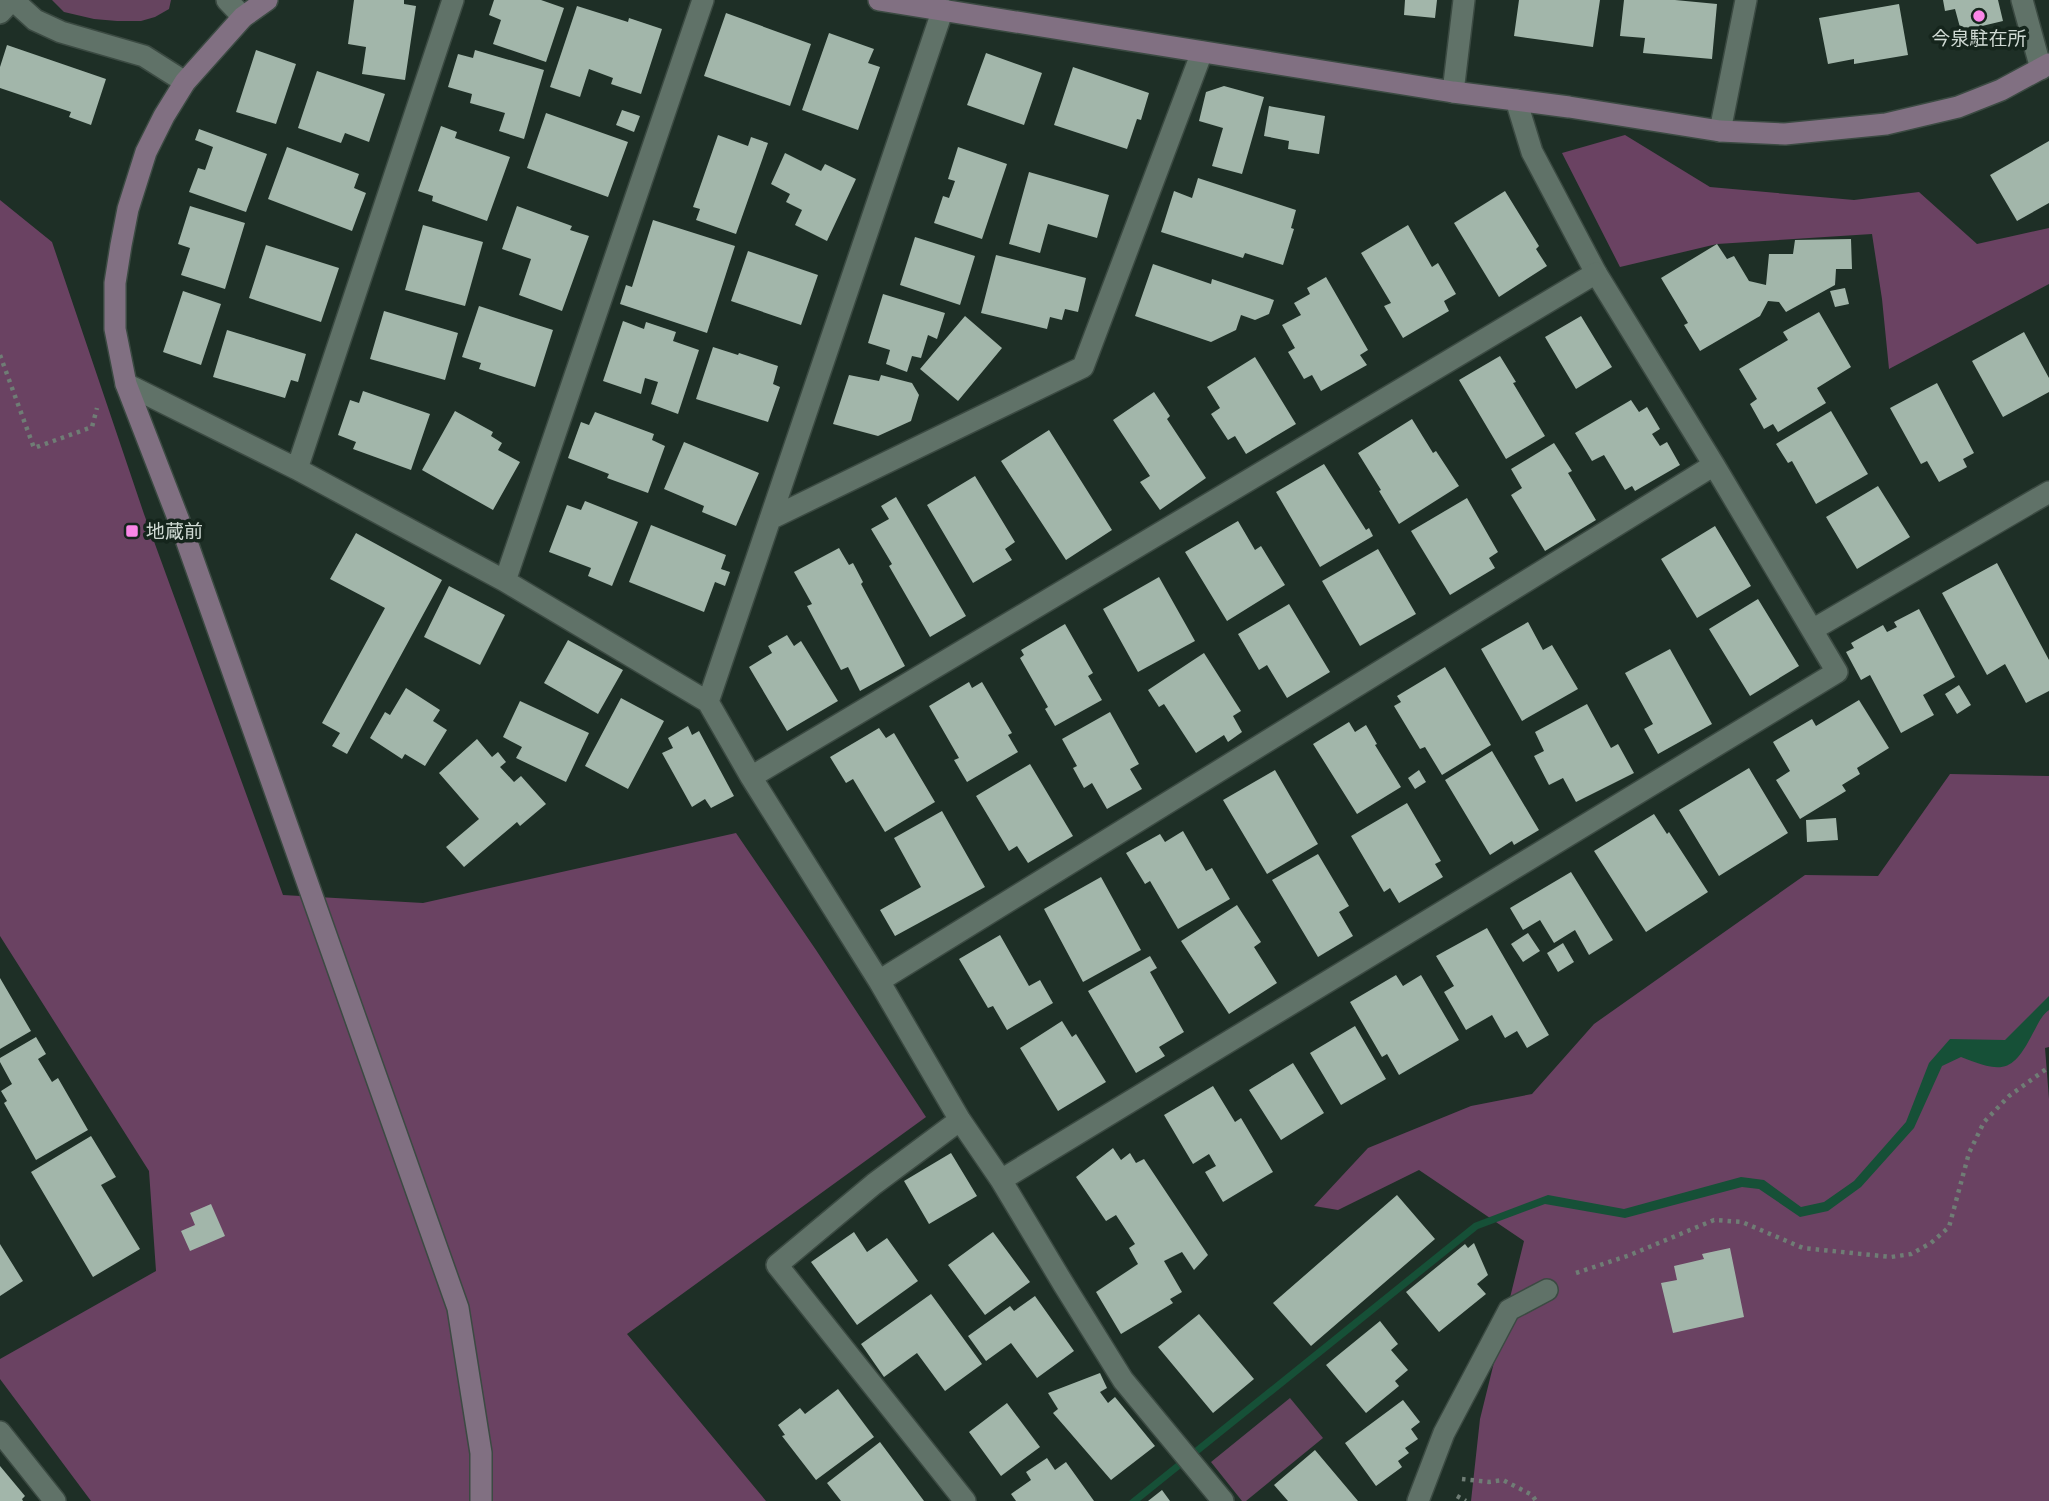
<svg xmlns="http://www.w3.org/2000/svg" width="2049" height="1501" viewBox="0 0 2049 1501" font-family="Jost,'Noto Sans JP',sans-serif">
	<style>
		.green { fill: #66445f }
		.forest { fill: #6a4262 }
		.water { fill: #165037 }
		.building { fill: #a2b6aa }
		.lines { fill: none; stroke-linecap: round; stroke-linejoin: round }
		.lane-casing { stroke: #3b4a42; stroke-width: 24 }
		.street-casing { stroke: #3b4a42; stroke-width: 24 }
		.secondary-casing { stroke: #3b4a42; stroke-width: 24 }
		.path { stroke: #6f7d75; stroke-width: 4.5; stroke-dasharray: 3.5 5; stroke-linecap: butt }
		.lane { stroke: #607268; stroke-width: 21 }
		.street { stroke: #607268; stroke-width: 21 }
		.secondary { stroke: #817082; stroke-width: 21 }
		.poi-dot { fill: #fa87e7; stroke: #15251c; stroke-width: 2.5 }
		.labels { text-anchor: middle; stroke-width: 7; stroke-linejoin: round; paint-order: stroke }
		.poi-label { font-size: 19px; fill: #d0dad4; stroke: #15251c }
	</style>
	<rect width="100%" height="100%" fill="#1e2f26"/>
	<!-- green -->
	<path class="green" d="M52 0H171L169 9 155 17 141 21H117L94 19 64 12Z
		M1290 1398 1323 1438 1246 1501H1242L1211 1462Z"/>
	<!-- forest -->
	<path class="forest" d="M1625 135 1710 187 1854 200 1919 192 1977 244 2049 228V284L1889 369 1882 299 1872 234 1717 244 1620 267 1562 153Z
		M0 200 52 242 144 514 283 895 423 903 736 833 816 950 926 1117 627 1334 766 1501H91L0 1379V1359L156 1271 149 1171 0 936Z
		M1950 774 2049 776V1047L2045 1048 2049 1099V1501H1471L1480 1419 1524 1241 1419 1170 1338 1210 1314 1206 1368 1148 1471 1106 1532 1094 1594 1024 1805 875 1878 876Z"/>
	<!-- water -->
	<path class="water" d="M2049 996V1010C2041 1016 2038 1024 2033 1033 2012 1074 2002 1073 1961 1057L1942 1066 1914 1128 1861 1187 1828 1211 1800 1217 1759 1189 1742 1187 1625 1218 1545 1204 1478 1229 1140 1501H1129L1474 1223 1548 1195 1624 1209 1741 1177 1764 1180 1801 1207 1824 1202 1854 1181 1906 1122 1929 1063 1950 1039 2005 1040Z"/>
	<!-- building -->
	<path class="building" d="M354 0H404V4L416 6 405 80 362 74 366 47 348 44Z
		M494 0H541L564 8 546 62 493 44 501 20 489 15Z
		M1405 0H1437L1435 18 1404 15Z
		M1519 0H1600L1593 47 1514 36Z
		M1624 0H1675L1717 4 1712 59 1643 53 1645 38 1620 36Z
		M1943 0H1998L2003 21 1961 31 1955 9 1945 11Z
		M1899 4 1908 55 1854 64V59L1828 64 1819 18Z
		M577 6 628 22 629 18 662 29 641 94 611 84 613 78 589 69 580 97 550 87Z
		M726 13 811 44 790 106 704 76Z
		M829 33 874 49 868 63 880 67 858 130 802 110Z
		M7 45 106 79 91 125 69 117 71 112 0 88V67Z
		M256 50 296 64 276 124 236 112Z
		M475 50 544 70 524 139 499 131 505 113 470 103 472 94 448 87 458 54 473 58Z
		M986 53 1042 73 1024 125 967 105Z
		M1073 67 1149 93 1141 120 1137 119 1127 149 1054 125Z
		M317 71 385 94 369 142 345 133 341 143 298 128Z
		M1224 86 1264 97 1242 174 1212 166 1223 128 1199 121 1206 92Z
		M1269 106 1325 116 1319 154 1288 149 1289 141 1264 136Z
		M622 110 640 116 634 132 616 125Z
		M546 113 628 142 608 197 527 168Z
		M441 126 457 132 455 138 510 157 487 221 432 201 433 196 418 191Z
		M199 129 267 154 246 212 189 192 198 168 205 170 213 147 195 140Z
		M718 135 748 146 751 137 768 143 736 234 696 220 700 209 693 207Z
		M2049 141V203L2017 221 1990 175Z
		M287 147 359 174 354 188 366 193 352 231 268 199Z
		M958 147 1007 164 982 239 934 223 943 196 949 198 955 181 948 179Z
		M785 153 821 171 825 164 856 179 827 241 795 225 802 210 786 202 790 194 771 184Z
		M1029 172 1109 195 1097 238 1048 224 1040 253 1009 244Z
		M1198 178 1296 210 1291 228 1294 229 1283 265 1245 253 1243 258 1161 232 1174 191 1192 198Z
		M1505 191 1539 246 1536 249 1547 266 1499 297 1454 223Z
		M190 206 245 223 225 289 181 275 190 248 178 244Z
		M517 206 572 226 570 230 589 236 562 311 519 295 531 259 502 249Z
		M653 220 735 246 707 333 620 304 626 285 632 287Z
		M423 225 483 242 465 306 405 290Z
		M1408 225 1432 267 1438 263 1456 294 1444 301 1449 311 1403 338 1384 306 1391 303 1361 253Z
		M915 237 975 256 960 305 900 285Z
		M1851 239 1852 269H1836L1835 285 1786 312 1779 302 1768 301 1760 316 1700 351 1684 325 1688 323 1661 278 1717 244 1727 259 1734 256 1749 281 1766 285 1769 254H1793L1795 240Z
		M266 245 339 268 321 322 249 298Z
		M748 251 818 275 801 325 731 301Z
		M996 255 1086 278 1078 312 1065 309 1062 320 1050 317 1047 329 981 313Z
		M1153 264 1211 284 1212 279 1274 300 1269 314 1255 320 1241 315 1236 330 1211 342 1135 316Z
		M1326 277 1368 350 1360 355 1367 365 1321 391 1312 375 1304 379 1288 352 1295 348 1282 325 1301 315 1294 303 1310 294 1307 288Z
		M1845 288 1849 304 1835 307 1830 291Z
		M183 291 221 304 201 365 163 352Z
		M883 294 945 313 937 339 928 335 921 358 912 356 907 372 886 364 890 350 868 343Z
		M479 306 553 330 535 387 479 369 481 363 462 357Z
		M384 311 458 333 445 380 370 359Z
		M1819 312 1851 367 1817 388 1826 403 1778 432 1773 424 1764 429 1750 404 1757 399 1739 369 1788 340 1783 332Z
		M965 316 1002 348 958 401 920 369Z
		M1581 316 1612 367 1576 389 1545 337Z
		M623 321 644 329 646 322 676 332 673 341 699 350 678 414 651 404 658 382 645 378 641 394 603 381Z
		M227 330 306 354 298 382 291 380 285 398 213 377Z
		M2024 332 2049 378V392L2003 417 1972 361Z
		M713 347 738 355 739 353 778 366 773 384 780 387 768 422 696 399Z
		M1500 356 1516 382 1513 383 1545 436 1506 459 1459 380Z
		M1255 357 1296 424 1246 454 1235 436 1228 440 1211 414 1220 408 1207 387Z
		M849 375 879 381 881 375 912 383 919 395 911 421 878 436 833 424Z
		M1937 383 1974 453 1963 459 1967 467 1939 482 1927 461 1921 464 1890 408Z
		M363 391 430 414 411 470 353 449 356 442 338 435 350 400 359 403Z
		M1154 392 1170 416 1167 419 1206 478 1160 510 1140 482 1150 476 1113 420Z
		M1631 400 1639 412 1647 407 1660 429 1652 434 1660 446 1667 442 1680 465 1635 491 1632 486 1625 490 1604 455 1592 461 1575 433Z
		M455 411 493 432 491 436 502 443 498 450 520 462 493 510 422 470Z
		M1831 411 1868 474 1816 504 1792 461 1788 463 1776 444Z
		M595 412 654 434 652 440 665 446 648 493 607 478 609 474 568 458 581 422 589 425Z
		M1412 419 1433 453 1436 451 1459 486 1399 524 1379 491 1381 490 1358 453Z
		M1049 430 1112 530 1066 560 1001 461Z
		M684 442 759 473 736 526 702 512 704 506 664 489Z
		M1554 443 1572 471 1568 473 1596 520 1545 551 1511 495 1522 488 1511 469Z
		M1324 464 1366 530 1369 528 1373 536 1320 567 1276 492Z
		M975 476 1015 542 1005 549 1012 560 973 583 927 505Z
		M1878 486 1910 537 1857 569 1826 517Z
		M896 497 966 616 930 637 889 566 892 564 871 529 889 519 881 506Z
		M1467 498 1498 552 1489 558 1495 568 1450 595 1411 531Z
		M585 501 638 522 612 586 588 576 591 568 549 552 567 505 581 510Z
		M1238 521 1255 550 1261 546 1285 585 1227 621 1185 552Z
		M651 525 726 555 721 569 730 572 725 586 715 582 704 612 629 582Z
		M1715 526 1751 586 1697 618 1661 559Z
		M356 533 442 580 347 754 332 746 340 733 322 723 385 608 330 579Z
		M839 548 849 565 853 563 863 582 861 584 905 666 860 691 848 667 841 670 807 606 812 604 794 572Z
		M1378 549 1416 614 1360 646 1322 581Z
		M1997 563 2049 660V691L2026 703 2005 664 1987 675 1942 593Z
		M1159 577 1195 641 1138 672 1103 609Z
		M449 586 505 615 480 665 424 637Z
		M1758 599 1799 666 1750 696 1709 629Z
		M1289 604 1330 672 1287 698 1267 665 1259 670 1238 634Z
		M1919 609 1955 677 1923 695 1934 715 1901 733 1870 675 1861 680 1846 652 1854 648 1851 643 1883 625 1887 632 1897 627 1894 622Z
		M1528 622 1543 650 1552 645 1578 689 1522 721 1481 649Z
		M1065 624 1093 673 1088 676 1102 700 1055 726 1045 709 1048 707 1020 658 1024 655 1021 650Z
		M787 635 794 646 801 641 838 701 787 731 749 667 772 653 768 646Z
		M568 640 623 670 598 714 544 683Z
		M1670 649 1712 724 1658 754 1644 729 1653 724 1625 673Z
		M1204 653 1241 711 1233 716 1242 732 1228 742 1224 735 1196 753 1164 704 1159 707 1148 690Z
		M1445 667 1491 745 1442 775 1425 747 1420 749 1394 706 1401 702 1397 696Z
		M969 682 972 688 982 682 1012 733 1008 735 1018 752 967 782 954 760 959 758 929 706Z
		M1959 685 1971 705 1957 714 1945 694Z
		M406 688 440 710 433 721 447 730 425 766 405 754 402 759 370 738 385 712 390 715Z
		M621 698 664 721 628 789 585 766Z
		M1859 700 1889 748 1857 768 1860 774 1842 785 1846 791 1800 819 1776 780 1790 771 1773 742 1812 719 1816 726Z
		M520 701 589 733 566 782 516 758 522 747 503 737Z
		M1587 704 1611 748 1618 744 1634 773 1576 802 1563 778 1549 785 1534 756 1544 751 1535 732Z
		M1110 712 1139 764 1130 769 1142 789 1107 809 1092 783 1084 788 1073 768 1077 766 1062 739Z
		M1349 722 1355 732 1366 725 1377 744 1375 745 1401 787 1357 814 1313 744Z
		M688 726 692 735 699 731 734 796 711 808 705 799 692 807 662 753 673 748 668 738Z
		M879 728 886 738 894 733 935 802 885 832 853 779 846 783 830 757Z
		M477 739 492 757 498 752 506 762 500 767 514 782 521 776 546 804 520 826 517 822 464 867 446 847 479 819 439 773Z
		M1492 751 1539 830 1514 845 1512 841 1490 855 1445 780Z
		M1030 764 1073 836 1028 863 1017 846 1009 851 976 796Z
		M1749 768 1788 833 1719 876 1679 810Z
		M1275 770 1318 844 1267 874 1223 800Z
		M1419 770 1426 782 1415 789 1408 778Z
		M1407 803 1441 861 1435 864 1443 877 1399 903 1390 888 1384 892 1351 836Z
		M942 811 985 887 895 936 880 910 921 887 894 838Z
		M1654 814 1667 834 1669 832 1708 892 1646 932 1594 851Z
		M1836 818 1838 840 1807 842 1806 820Z
		M1183 831 1206 871 1212 868 1230 899 1178 929 1150 881 1145 884 1126 853 1160 834 1165 842Z
		M1318 854 1349 906 1339 912 1353 936 1318 957 1272 880Z
		M1571 872 1613 940 1589 955 1575 930 1554 943 1540 920 1523 930 1510 908Z
		M1101 877 1141 950 1083 982 1044 909Z
		M1237 905 1261 942 1254 947 1277 983 1229 1014 1181 941Z
		M1487 928 1549 1035 1527 1048 1517 1031 1505 1038 1492 1015 1466 1030 1444 992 1454 986 1436 956Z
		M1528 933 1540 951 1523 962 1511 944Z
		M1000 935 1029 986 1040 980 1053 1003 1007 1030 993 1006 988 1008 959 959Z
		M1563 943 1574 962 1558 972 1547 953Z
		M1150 956 1157 968 1150 972 1184 1032 1159 1047 1165 1056 1136 1073 1088 991Z
		M1396 975 1403 986 1421 975 1459 1040 1399 1075 1387 1054 1382 1057 1350 1002Z
		M0 978 31 1031 0 1049Z
		M1062 1021 1072 1037 1076 1034 1106 1082 1058 1111 1020 1048Z
		M1355 1026 1386 1079 1341 1105 1310 1053Z
		M36 1037 46 1054 38 1059 52 1082 58 1078 88 1130 36 1160 4 1103 7 1101 1 1091 12 1084 0 1062V1058Z
		M1293 1063 1324 1113 1281 1140 1249 1090Z
		M1213 1086 1235 1122 1241 1118 1273 1172 1223 1202 1205 1172 1216 1166 1209 1154 1193 1164 1164 1115Z
		M91 1136 116 1177 101 1185 140 1249 93 1277 31 1172Z
		M1113 1148 1121 1160 1130 1153 1136 1163 1144 1159 1208 1255 1194 1270 1182 1252 1164 1261 1182 1292 1170 1299 1173 1303 1121 1334 1096 1292 1138 1264 1129 1248 1135 1244 1116 1215 1106 1221 1076 1177Z
		M951 1153 977 1196 929 1224 904 1181Z
		M1397 1195 1435 1239 1311 1346 1273 1303Z
		M211 1204 225 1236 190 1251 181 1231 195 1225 190 1213Z
		M854 1232 867 1252 887 1238 918 1281 857 1325 811 1262Z
		M993 1232 1030 1282 985 1315 948 1265Z
		M1474 1243 1488 1275 1477 1284 1486 1294 1439 1332 1406 1292 1465 1244 1468 1248Z
		M0 1244 23 1281 0 1296Z
		M1730 1248 1744 1317 1673 1333 1661 1283 1677 1280 1674 1266 1704 1259 1702 1254Z
		M931 1294 982 1364 945 1391 917 1353 884 1377 861 1344Z
		M1035 1296 1074 1351 1037 1378 1011 1343 986 1361 968 1336 1010 1306 1014 1311Z
		M1199 1314 1254 1379 1213 1413 1158 1347Z
		M1380 1321 1398 1344 1391 1350 1408 1370 1395 1381 1399 1386 1366 1413 1326 1365Z
		M1100 1373 1107 1388 1100 1392 1108 1403 1115 1397 1155 1446 1111 1480 1053 1413 1058 1409 1048 1393Z
		M838 1389 874 1437 816 1480 782 1436 785 1435 778 1425 800 1408 805 1414Z
		M1403 1400 1420 1422 1411 1429 1418 1439 1405 1448 1409 1453 1398 1461 1402 1467 1376 1486 1345 1443Z
		M1007 1403 1040 1447 1001 1476 969 1432Z
		M880 1442 924 1501H841L827 1483Z
		M1315 1450 1358 1501H1288L1274 1485Z
		M1047 1458 1055 1470 1066 1462 1094 1501H1016L1011 1494 1031 1480 1026 1472Z
		M0 1466 25 1496 22 1499 23 1501H0Z
		M1162 1490 1170 1501H1148Z"/>
	<g class="lines">
		<defs>
			<path id="lane" d="M1516 100 1532 152 1596 273
				M1418 1501 1444 1433 1509 1310 1547 1290"/>
			<path id="street" d="M13 0 35 20 61 32 144 56 185 82
				M227 0 243 17
				M2022 0 2041 69
				M0 13 12 0
				M1453 92 1464 0
				M1720 131 1746 0
				M126 384 297 469 505 581 708 702 751 777 879 981 960 1120 1001 1180 1837 672 1714 465 1596 273 751 777
				M297 469 453 0
				M770 519 1083 367 1202 52
				M505 581 703 0
				M1812 630 2049 492
				M708 702 943 9
				M879 981 1714 465
				M960 1120 874 1184 777 1265 965 1501
				M1001 1180 1064 1285 1123 1380 1223 1501
				M0 1432 55 1501"/>
			<path id="secondary" d="M267 0 243 17 185 82 164 116 146 152 128 209 121 245 115 283V329L126 384 183 531 458 1308 481 1453V1501
				M879 0 1453 92 1569 107 1720 131 1785 134 1886 124 1958 107 2001 90 2049 64"/>
		</defs>
		<!-- lane casing -->
		<use href="#lane" class="lane-casing"/>
		<!-- street casing -->
		<use href="#street" class="street-casing"/>
		<!-- secondary casing -->
		<use href="#secondary" class="secondary-casing"/>
		<!-- path -->
		<path class="path" d="M0 355 34 448 92 427 97 408
			M1576 1273 1630 1255 1714 1220 1742 1222 1803 1248 1891 1257 1911 1254 1931 1243 1949 1227 1969 1153 1984 1122 2009 1096 2049 1067
			M1462 1479 1489 1482 1503 1480 1532 1495 1536 1501
			M1457 1496 1466 1501"/>
		<!-- lane -->
		<use href="#lane" class="lane"/>
		<!-- street -->
		<use href="#street" class="street"/>
		<!-- secondary -->
		<use href="#secondary" class="secondary"/>
	</g>
	<!-- markers -->
	<g class="poi-dot">
		<circle cx="1979" cy="16" r="7"/>
		<rect x="125" y="524" width="14" height="14" rx="3.5"/>
	</g>
	<g class="labels">
		<!-- poi labels -->
		<g class="poi-label">
			<text x="1979" y="45">今泉駐在所</text>
			<text x="146" y="538" text-anchor="start">地蔵前</text>
		</g>
	</g>
</svg>
